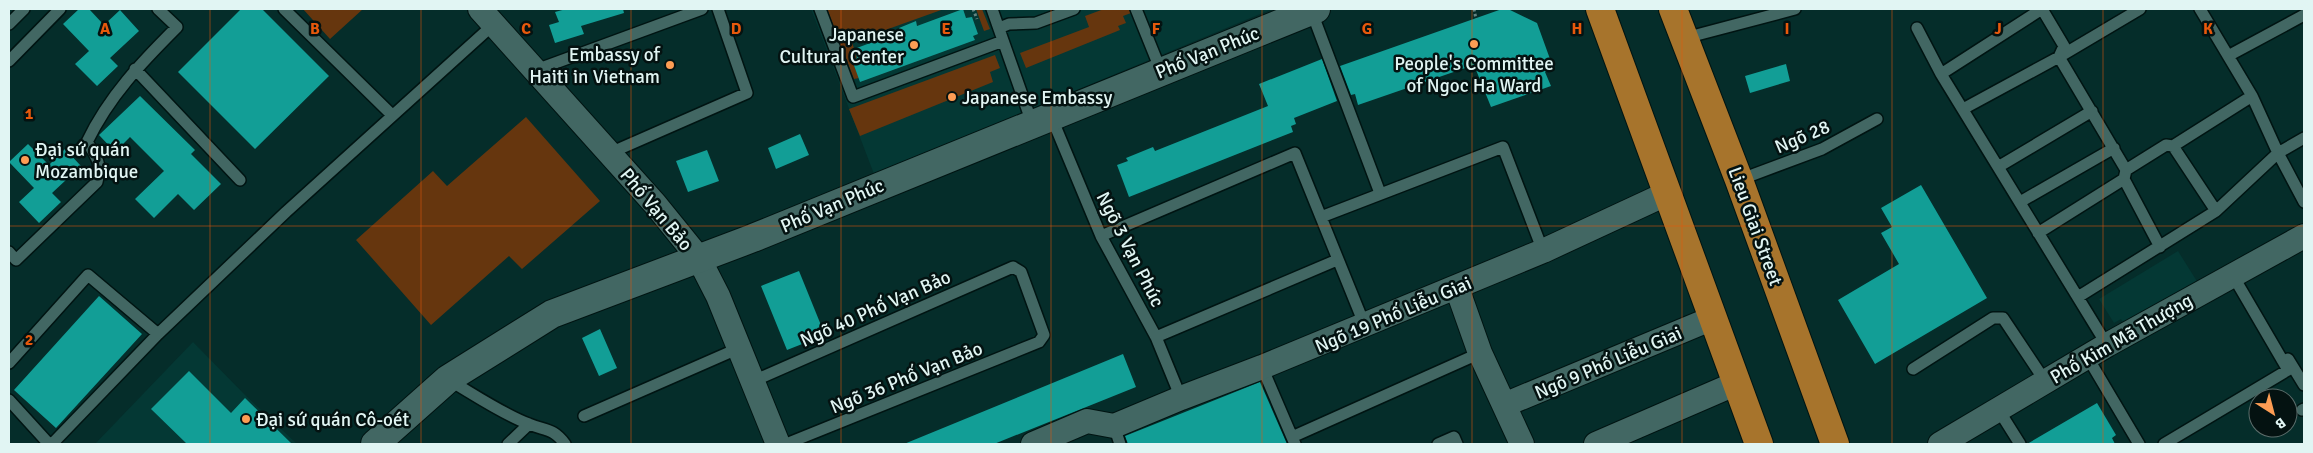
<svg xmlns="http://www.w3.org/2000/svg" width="2313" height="453" viewBox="0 0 2313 453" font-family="Signika,sans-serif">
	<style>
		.built { fill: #043834 }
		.green { fill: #66360e }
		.building { fill: #129e96 }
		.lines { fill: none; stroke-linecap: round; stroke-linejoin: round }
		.service-casing { stroke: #001412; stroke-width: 14 }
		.minor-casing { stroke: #001412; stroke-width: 26 }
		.tertiary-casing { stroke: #001412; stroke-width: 30 }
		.primary-casing { stroke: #001412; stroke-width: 30 }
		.path { stroke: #658482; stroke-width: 3; stroke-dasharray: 2.5 2.5; stroke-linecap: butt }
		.service { stroke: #426763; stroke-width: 11 }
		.minor { stroke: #426763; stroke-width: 24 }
		.tertiary { stroke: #426763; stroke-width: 28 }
		.primary { stroke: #a7742c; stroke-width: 28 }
		.grid { fill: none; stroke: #e8590c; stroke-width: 1; stroke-opacity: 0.55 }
		.poi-dot { fill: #fd9d54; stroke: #041211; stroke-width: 2 }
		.labels { text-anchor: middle; stroke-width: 5; stroke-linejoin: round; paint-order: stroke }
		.poi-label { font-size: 19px; fill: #e1f5f3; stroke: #041211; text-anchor: start }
		.street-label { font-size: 19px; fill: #e1f5f3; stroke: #041211 }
		.grid-label { font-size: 16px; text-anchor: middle; font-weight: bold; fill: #e8590c; stroke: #041211; stroke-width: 5; stroke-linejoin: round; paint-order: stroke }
	</style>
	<rect width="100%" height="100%" fill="#052d2a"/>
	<!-- built -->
	<path class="built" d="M811 9H1272L874 174Z
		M2178 251 2198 283 2126 327 2121 319 2114 323 2099 299Z
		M193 342 245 395 297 444H95Z"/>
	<!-- green -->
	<path class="green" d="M303 9H363L330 39Z
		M827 9H944L852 42 857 58 852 60 859 78 854 79Z
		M976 9H982L990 29 984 31Z
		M1104 9H1129L1131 13 1123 16 1126 23 1118 26 1120 30 1026 68 1020 53 1089 27 1085 16Z
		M995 55 1000 68 990 72 993 82 860 136 849 109Z
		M526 117 600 201 522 269 509 256 431 325 356 240 433 171 447 186Z"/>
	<!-- building -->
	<path class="building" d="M79 9H89L104 25 120 10 139 31 110 58 118 66 97 86 75 64 89 51 63 24Z
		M241 9H262L329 76 255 149 178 72Z
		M566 9H623L624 13 581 26 584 34 555 43 549 25 559 22 555 12Z
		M963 9 966 18 972 17 978 34 973 36 975 40 860 82 852 60 857 58 854 49 900 32 899 28 916 21 917 26Z
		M1502 9H1508L1537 23 1554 70 1545 72 1551 86 1491 107 1474 65 1358 105 1355 94 1351 95 1340 66Z
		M1322 59 1337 101 1294 118 1296 124 1291 126 1293 132 1129 197 1117 165 1128 161 1126 158 1153 147 1155 151 1268 106 1259 84Z
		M1786 64 1790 81 1750 93 1745 76Z
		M140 96 195 150 191 154 221 184 194 210 178 194 154 218 135 199 164 171 130 137 115 152 99 135Z
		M800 134 809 155 776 169 768 148Z
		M28 144 49 165 65 149 81 166 52 193 61 202 39 223 19 202 34 188 9 162Z
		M707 150 719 181 688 192 676 161Z
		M1921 185 1987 298 1875 364 1838 300 1899 264 1881 233 1892 227 1881 208Z
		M799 271 825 335 787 350 761 286Z
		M99 296 142 334 56 428 14 390Z
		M600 329 617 368 599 376 582 338Z
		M1123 354 1136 387 994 444H904Z
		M189 371 231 413 245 398 292 444H187L151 409Z
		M1260 382 1287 444H1128L1125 436Z
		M2097 403 2116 435 2112 438 2115 444H2027Z"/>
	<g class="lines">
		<defs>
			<path id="service" d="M284 9 392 115
				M820 9 853 97 1003 41
				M992 9 1032 123
				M1136 9 1161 71
				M2042 9 1941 74 2107 345
				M2042 9 2064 46 2059 57 2126 170 2124 179 2160 247
				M2200 9 2252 96 2278 153 2304 202
				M1311 10 1380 193
				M9 24 24 9
				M999 28 1009 24 1036 23 1074 9
				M1917 28 1941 74
				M1685 38 1795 9
				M2228 56 2304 15
				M9 61 60 9
				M135 69 240 180
				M536 70 702 9
				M1963 109 2059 57 2140 9
				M1051 116 1101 236 1156 337 1181 398
				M2173 146 2216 211
				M610 153 747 93 718 9
				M1998 167 2092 111
				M2126 170 2166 145 2173 146 2252 96
				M1739 180 1822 149 1877 119
				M2020 202 2114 148
				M1321 217 1503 147 1543 251
				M2038 233 2124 179
				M1101 236 1295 153 1365 326
				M9 252 16 260 97 182C102 164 97 157 87 142 109 96 142 62 177 27L158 9
				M2078 297 2216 211 2278 153 2304 138
				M1156 337 1337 260
				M2088 358 2139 444
				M2288 359 2304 385
				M9 363 88 275 158 334
				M1262 367 1295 444
				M1913 369 1993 318H2003L2045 381
				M449 380C473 394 504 415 529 424 546 431 553 428 565 444
				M751 382 1013 267 1021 272 1044 335 1039 342 786 444
				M9 400 49 444
				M1998 409 2020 444
				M2302 410 2304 409
				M584 416 737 349
				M1114 426 1120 444
				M1292 437 1480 353
				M52 444 158 334 286 212 494 24
				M508 444 529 424
				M1438 444 1454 437 1457 444
				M2164 444 2288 370 2232 274"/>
			<path id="minor" d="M480 9 655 204 698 257 718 296 778 444
				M1457 288 1480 353 1522 444
				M1504 405 1713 318
				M1033 444 1087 421 1114 426 1181 398 1262 367 1543 251 1668 193
				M1596 444 1737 383
				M1940 444 2107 345 2304 236"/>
			<path id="tertiary" d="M375 444 448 379 552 314 753 238 1316 9"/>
			<path id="primary" d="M1600 9 1759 444
				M1673 9 1739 180 1835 444"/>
		</defs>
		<!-- service casing -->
		<use href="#service" class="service-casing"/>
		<!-- minor casing -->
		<use href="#minor" class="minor-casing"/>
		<!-- tertiary casing -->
		<use href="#tertiary" class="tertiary-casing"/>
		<!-- primary casing -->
		<use href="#primary" class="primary-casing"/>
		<!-- path -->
		<path class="path" d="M973 9 977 19
			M1474 9 1476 19"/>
		<!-- service -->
		<use href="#service" class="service"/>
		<!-- minor -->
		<use href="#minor" class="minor"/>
		<!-- tertiary -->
		<use href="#tertiary" class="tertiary"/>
		<!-- primary -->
		<use href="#primary" class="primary"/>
	</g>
	<!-- grid -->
	<path class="grid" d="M210 9V444M421 9V444M631 9V444M841 9V444M1051 9V444M1262 9V444M1472 9V444M1682 9V444M1892 9V444M2103 9V444M9 226H2304"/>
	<!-- markers -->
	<g class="poi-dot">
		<circle cx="1474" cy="44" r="5"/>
		<circle cx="914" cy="45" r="5"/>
		<circle cx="670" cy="65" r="5"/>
		<circle cx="952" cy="97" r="5"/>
		<circle cx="25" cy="160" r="5"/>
		<circle cx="246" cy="419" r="5"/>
	</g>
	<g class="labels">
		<!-- poi labels -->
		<g class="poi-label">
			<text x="904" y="41" text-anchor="end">Japanese<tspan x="904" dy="22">Cultural Center</tspan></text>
			<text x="660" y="61" text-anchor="end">Embassy of<tspan x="660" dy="22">Haiti in Vietnam</tspan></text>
			<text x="1474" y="70" text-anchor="middle">People's Committee<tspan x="1474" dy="22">of Ngoc Ha Ward</tspan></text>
			<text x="962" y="104">Japanese Embassy</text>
			<text x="35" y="156">Đại sứ quán<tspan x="35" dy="22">Mozambique</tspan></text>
			<text x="256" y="426">Đại sứ quán Cô-oét</text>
		</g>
		<!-- street labels -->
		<g class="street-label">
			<text transform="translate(1207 52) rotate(-22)" y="7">Phố Vạn Phúc</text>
			<text transform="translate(1802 136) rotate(-23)" y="7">Ngõ 28</text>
			<text transform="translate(832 205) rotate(-23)" y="7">Phố Vạn Phúc</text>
			<text transform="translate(657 209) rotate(50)" y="7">Phố Vạn Bảo</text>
			<text transform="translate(1756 226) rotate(70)" y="7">Lieu Giai Street</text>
			<text transform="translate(1131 249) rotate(63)" y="7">Ngõ 3 Vạn Phúc</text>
			<text transform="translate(875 308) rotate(-24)" y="7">Ngõ 40 Phố Vạn Bảo</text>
			<text transform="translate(1393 314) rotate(-23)" y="7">Ngõ 19 Phố Liễu Giai</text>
			<text transform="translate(2121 338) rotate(-30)" y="7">Phố Kim Mã Thượng</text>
			<text transform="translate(1608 362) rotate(-23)" y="7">Ngõ 9 Phố Liễu Giai</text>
			<text transform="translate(906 377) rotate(-22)" y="7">Ngõ 36 Phố Vạn Bảo</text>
		</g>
	</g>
	<g class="grid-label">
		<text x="105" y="34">A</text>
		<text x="315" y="34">B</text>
		<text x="526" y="34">C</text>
		<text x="736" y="34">D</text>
		<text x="946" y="34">E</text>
		<text x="1156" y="34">F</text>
		<text x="1367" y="34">G</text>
		<text x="1577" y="34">H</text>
		<text x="1787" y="34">I</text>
		<text x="1998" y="34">J</text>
		<text x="2208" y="34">K</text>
		<text x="29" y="119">1</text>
		<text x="29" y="345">2</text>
	</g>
	<!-- border -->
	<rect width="2313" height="453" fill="none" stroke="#e1f5f3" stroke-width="20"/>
	<!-- north arrow -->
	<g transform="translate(2273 413) rotate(144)"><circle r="24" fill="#041211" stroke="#5c6d6b"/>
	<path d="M0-4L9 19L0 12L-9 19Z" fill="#fd9d54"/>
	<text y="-8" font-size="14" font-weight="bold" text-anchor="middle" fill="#e1f5f3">B</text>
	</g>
</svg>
